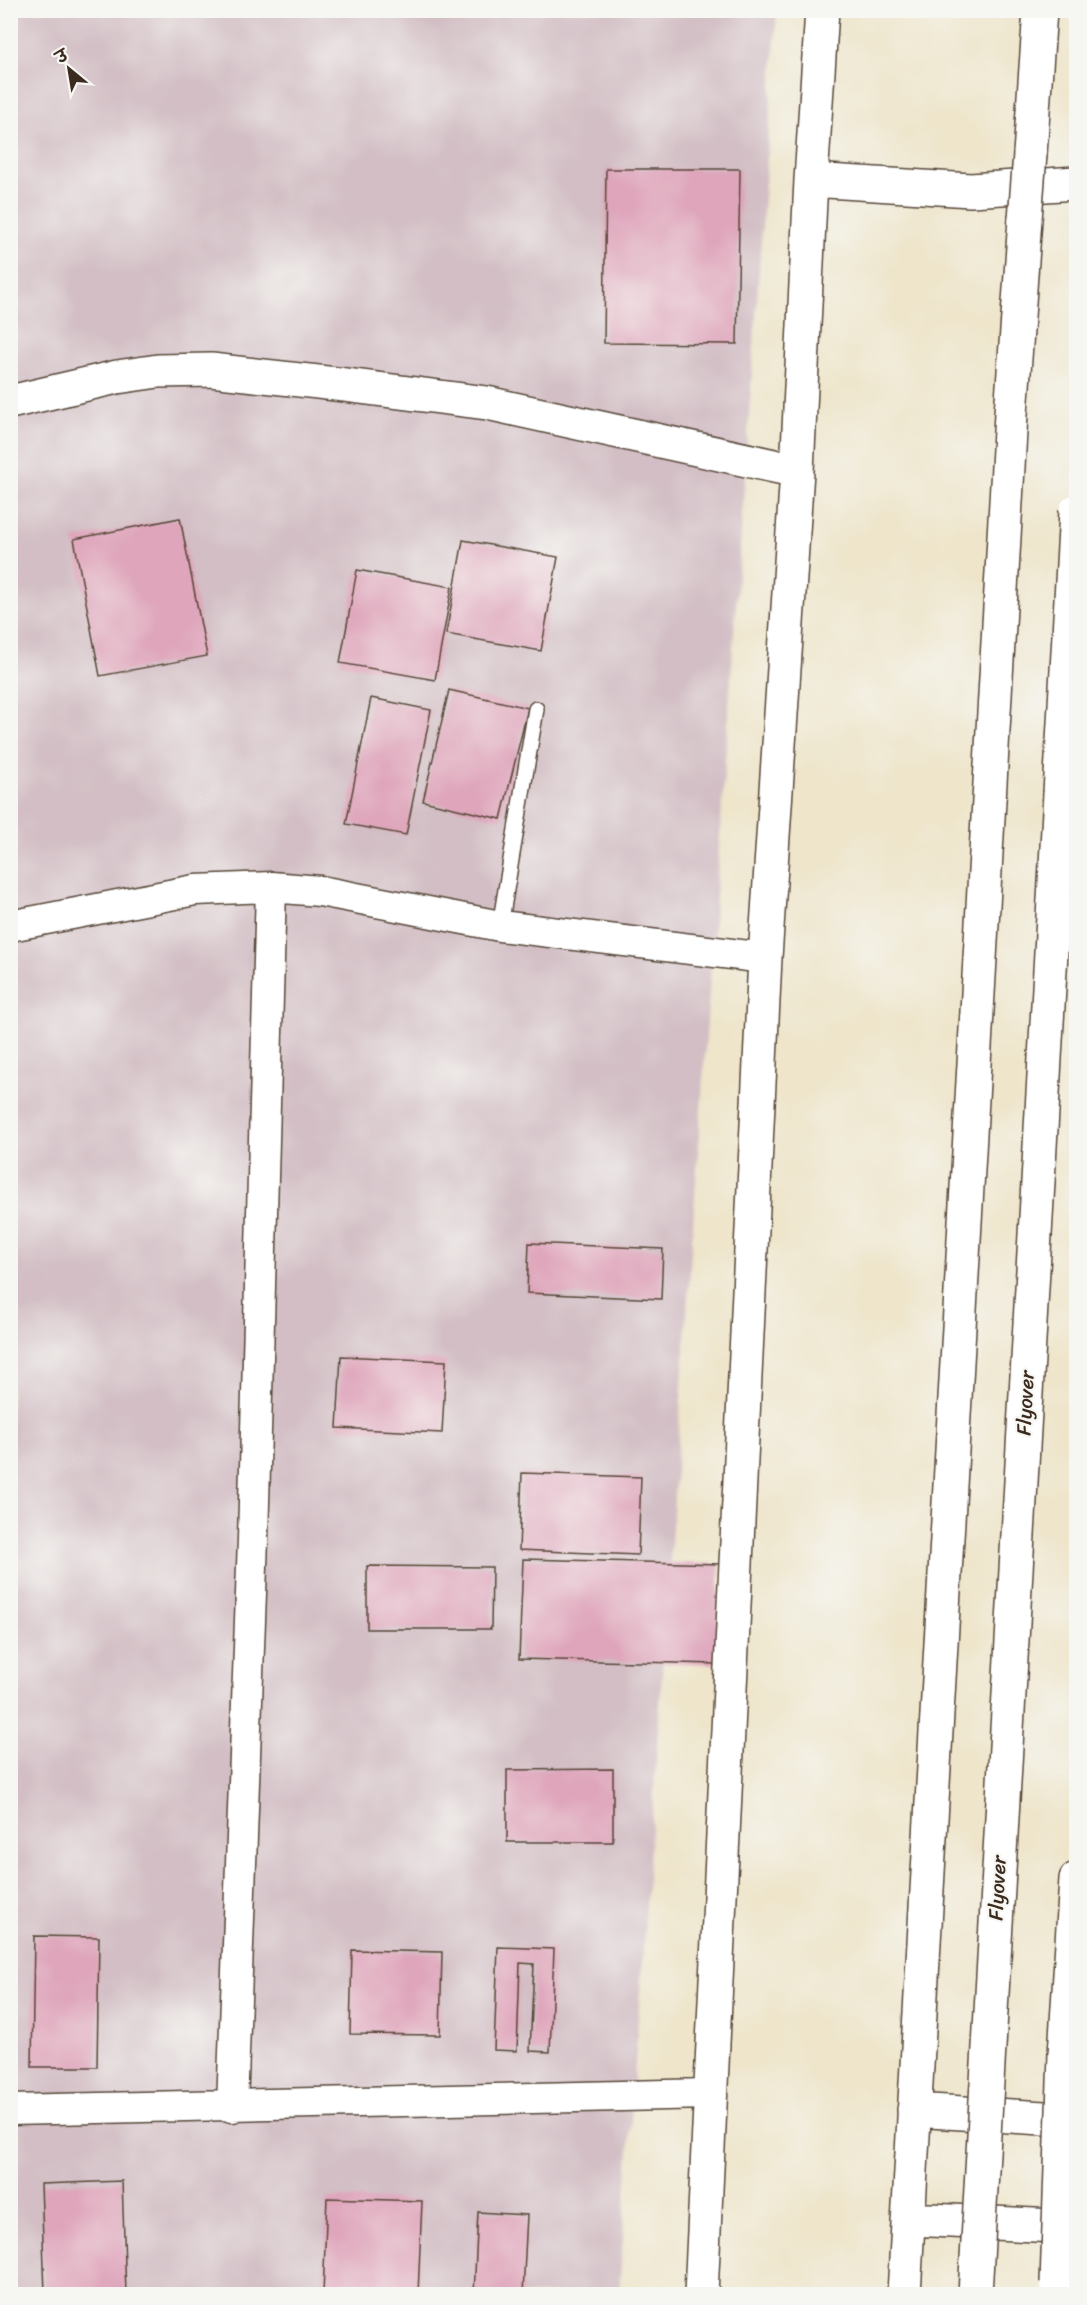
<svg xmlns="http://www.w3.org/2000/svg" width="1087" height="2305" viewBox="0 0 1087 2305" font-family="Sriracha,'Playpen Sans Deva',sans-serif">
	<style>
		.industrial { fill: #d2bec4 }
		.building { fill: #dfa6bb }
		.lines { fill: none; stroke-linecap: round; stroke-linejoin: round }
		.lane-casing { stroke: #564638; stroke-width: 18 }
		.street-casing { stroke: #564638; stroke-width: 33 }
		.secondary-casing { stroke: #564638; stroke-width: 36 }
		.highway-casing { stroke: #564638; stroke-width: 36 }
		.lane { stroke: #fff; stroke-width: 15 }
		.street { stroke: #fff; stroke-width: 30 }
		.secondary { stroke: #fff; stroke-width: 33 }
		.highway { stroke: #fff; stroke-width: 33 }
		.secondary-bridge-casing { stroke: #564638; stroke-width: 36; stroke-linecap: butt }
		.highway-bridge-casing { stroke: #564638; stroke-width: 36; stroke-linecap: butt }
		.secondary-bridge { stroke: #fff; stroke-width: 33 }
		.highway-bridge { stroke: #fff; stroke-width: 33 }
		.labels { text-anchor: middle; stroke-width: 4.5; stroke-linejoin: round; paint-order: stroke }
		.street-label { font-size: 20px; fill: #3b2a1e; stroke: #f6f6f2 }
	</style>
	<rect width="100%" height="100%" fill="#f6f6f2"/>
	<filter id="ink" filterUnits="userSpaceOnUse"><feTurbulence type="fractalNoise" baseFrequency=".0167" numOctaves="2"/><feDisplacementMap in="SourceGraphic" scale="12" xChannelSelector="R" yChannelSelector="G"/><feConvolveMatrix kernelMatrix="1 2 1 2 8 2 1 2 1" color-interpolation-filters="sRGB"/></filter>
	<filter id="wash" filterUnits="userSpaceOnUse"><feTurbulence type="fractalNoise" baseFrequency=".008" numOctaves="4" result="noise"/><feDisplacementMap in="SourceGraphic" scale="24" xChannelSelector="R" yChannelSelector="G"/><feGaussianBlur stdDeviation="1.35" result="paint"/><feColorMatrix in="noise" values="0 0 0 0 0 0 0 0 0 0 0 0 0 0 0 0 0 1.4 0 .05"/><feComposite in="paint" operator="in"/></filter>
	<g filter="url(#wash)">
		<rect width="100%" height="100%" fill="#eee5cb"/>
		<!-- industrial -->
		<path class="industrial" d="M11 11H777L619 2294H11Z"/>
		<g id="blocks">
			<!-- building -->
			<path class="building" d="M606 169H740L737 344 604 343Z
				M180 518 207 656 100 676 74 539Z
				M463 540 558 557 541 651 446 634Z
				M357 570 452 587 435 680 340 663Z
				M449 690 528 708 501 819 423 801Z
				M371 698 431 710 406 835 346 824Z
				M529 1243 663 1249 661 1299 527 1293Z
				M341 1356 446 1361 442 1433 337 1428Z
				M522 1473 641 1477 638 1555 519 1550Z
				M523 1559 720 1564 717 1664 519 1659Z
				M367 1566 492 1567 491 1629H367Z
				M613 1769V1842H507V1770Z
				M34 1936 99 1937 97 2067H32Z
				M498 1947 554 1949 550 2052 530 2051 534 1964 520 1963 517 2051 494 2050Z
				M352 1950 442 1952 440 2035 350 2034Z
				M122 2181 126 2294H45L41 2184Z
				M327 2198 422 2201 418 2294H323Z
				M478 2212 527 2215 523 2294H474Z"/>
		</g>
	</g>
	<g filter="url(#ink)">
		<use href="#blocks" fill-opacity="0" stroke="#564638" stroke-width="1.5"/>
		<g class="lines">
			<defs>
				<path id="lane" d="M500 926 536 709"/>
				<path id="street" d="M10 926 195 890 271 887 320 891 500 926 765 958
					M232 2107 253 1539 271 887
					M10 2110 710 2094"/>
				<path id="secondary" d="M1030 154 1040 10
					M811 180 971 190 1076 183
					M10 402 117 377 158 371 211 370 345 385 487 403 797 471
					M914 2110 1076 2120
					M909 2219 1076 2227
					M701 2294 765 958 797 471 811 180 822 10
					M904 2294 1011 414 1025 219"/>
				<path id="highway" d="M1065 2054 1076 1879"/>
			</defs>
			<!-- lane casing -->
			<use href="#lane" class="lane-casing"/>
			<!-- street casing -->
			<use href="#street" class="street-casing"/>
			<!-- secondary casing -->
			<use href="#secondary" class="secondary-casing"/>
			<!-- highway casing -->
			<use href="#highway" class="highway-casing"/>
			<!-- lane -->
			<use href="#lane" class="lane"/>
			<!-- street -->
			<use href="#street" class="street"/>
			<!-- secondary -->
			<use href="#secondary" class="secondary"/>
			<!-- highway -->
			<use href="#highway" class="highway"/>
			<defs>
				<path id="secondary-bridge" d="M1025 219 1030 154"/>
				<path id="highway-bridge" d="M1057 2283 1065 2054
					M975 2294 1076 511"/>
			</defs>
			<!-- secondary-bridge casing -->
			<use href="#secondary-bridge" class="secondary-bridge-casing"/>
			<!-- highway-bridge casing -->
			<use href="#highway-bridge" class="highway-bridge-casing"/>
			<!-- secondary-bridge -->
			<use href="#secondary-bridge" class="secondary-bridge"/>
			<!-- highway-bridge -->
			<use href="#highway-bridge" class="highway-bridge"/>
		</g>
	</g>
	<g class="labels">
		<!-- street labels -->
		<g class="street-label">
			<text transform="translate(1025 1403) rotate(-87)" y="7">Flyover</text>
			<text transform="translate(997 1888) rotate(-87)" y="7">Flyover</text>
		</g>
	</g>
	<!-- margin -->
	<rect width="1087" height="2305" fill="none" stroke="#f6f6f2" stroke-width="36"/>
	<!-- north arrow -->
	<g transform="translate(69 69) rotate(330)" stroke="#f6f6f2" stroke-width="4.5" paint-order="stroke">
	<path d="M0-4.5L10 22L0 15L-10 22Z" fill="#3b2a1e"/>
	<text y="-9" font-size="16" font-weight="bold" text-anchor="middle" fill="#3b2a1e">उ</text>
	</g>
</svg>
